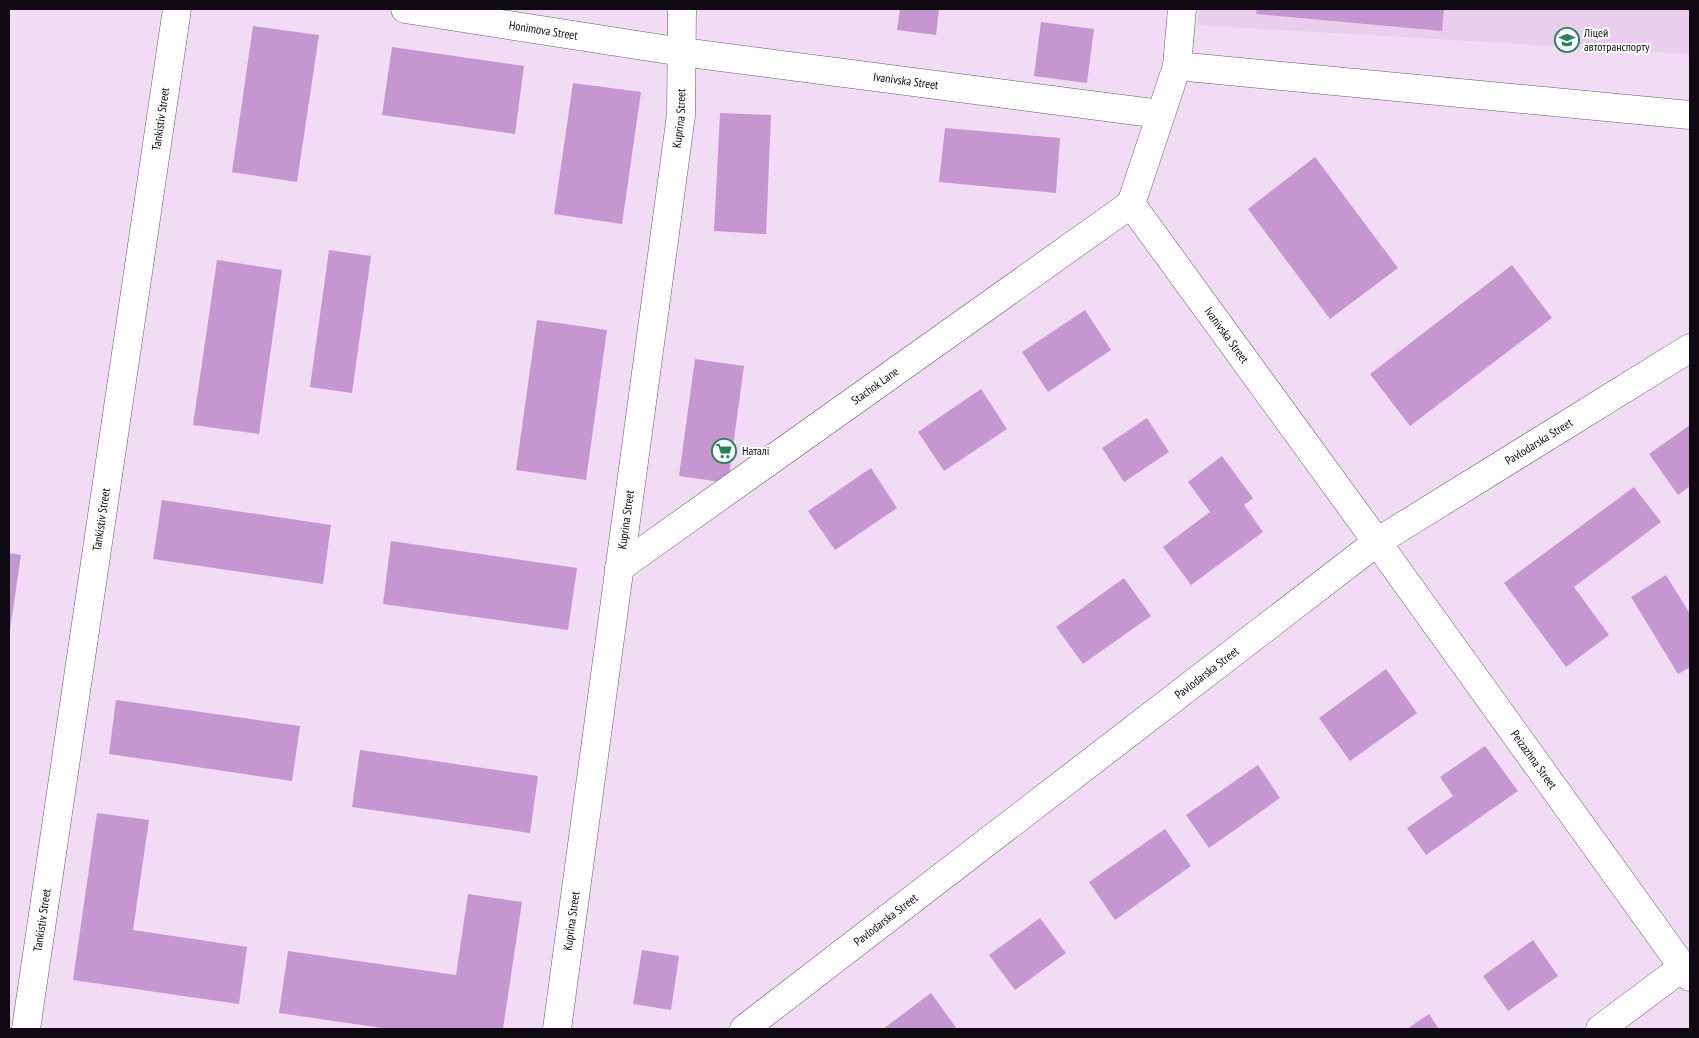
<svg xmlns="http://www.w3.org/2000/svg" width="1699" height="1038" viewBox="0 0 1699 1038" font-family="'PT Sans Narrow',sans-serif">
	<style>
		.built { fill: #e9ceee }
		.building { fill: #c596cf }
		.lines { fill: none; stroke-linecap: round; stroke-linejoin: round }
		.minor-casing { stroke: #6a586e; stroke-width: 29 }
		.secondary-casing { stroke: #6a586e; stroke-width: 29 }
		.minor { stroke: #fff; stroke-width: 28 }
		.secondary { stroke: #fff; stroke-width: 28 }
		.labels { text-anchor: middle; stroke-width: 4; stroke-linejoin: round; paint-order: stroke }
		.street-label { font-size: 12px; fill: #0f0911; stroke: #fff }
		.poi-label { font-size: 12px; fill: #0f0911; stroke: #fff; text-anchor: start }
	</style>
	<rect width="100%" height="100%" fill="#f1dbf5"/>
	<!-- built -->
	<path class="built" d="M1199 9H1690V54L1197 25Z"/>
	<!-- building -->
	<path class="building" d="M900 9H939L936 35 897 30Z
		M1257 9H1444L1442 31 1256 14Z
		M1041 22 1094 29 1087 83 1034 76Z
		M253 26 319 35 297 182 232 172Z
		M392 47 524 66 515 134 382 115Z
		M573 83 641 92 622 224 554 214Z
		M720 113 771 115 766 234 714 231Z
		M945 128 1060 138 1056 193 939 182Z
		M1315 157 1398 268 1330 319 1248 209Z
		M329 250 371 256 352 393 310 387Z
		M217 260 282 270 259 434 193 425Z
		M1512 265 1552 318 1410 426 1370 374Z
		M1085 310 1111 350 1048 392 1022 352Z
		M537 320 607 330 586 480 516 470Z
		M695 359 744 366 728 483 679 476Z
		M981 389 1007 429 944 471 918 432Z
		M1147 418 1169 452 1124 482 1102 448Z
		M1690 425V486L1678 495 1649 454Z
		M1222 456 1253 498 1244 505 1263 532 1191 585 1163 547 1210 512 1188 482Z
		M871 468 897 508 835 550 808 511Z
		M1634 487 1661 522 1574 587 1609 635 1566 667 1504 583Z
		M162 500 331 525 323 584 153 559Z
		M391 541 577 568 568 630 383 604Z
		M9 553 21 555 10 630H9Z
		M1666 575 1690 614V667L1678 674 1631 597Z
		M1124 578 1151 616 1083 664 1056 627Z
		M1386 669 1417 713 1350 761 1319 718Z
		M116 700 300 726 292 781 109 754Z
		M1485 746 1518 791 1426 855 1407 828 1453 796 1440 777Z
		M360 750 538 776 530 833 352 807Z
		M1258 765 1280 798 1209 848 1186 815Z
		M97 813 149 820 133 930 247 947 239 1004 73 980Z
		M1165 829 1191 866 1115 920 1089 882Z
		M468 894 522 902 503 1029H389L279 1013 288 951 456 975Z
		M1040 918 1066 953 1015 990 989 955Z
		M1533 940 1558 976 1508 1011 1483 976Z
		M642 950 679 956 671 1010 633 1004Z
		M931 993 957 1029H883Z
		M1429 1014 1439 1029H1407Z"/>
	<g class="lines">
		<defs>
			<g id="minor">
				<path id="s1" d="M405 9 682 52 1160 114"/>
				<path id="s2" d="M1182 9 1177 66 1131 204 1377 542 1690 977"/>
				<path d="M1177 66 1690 115"/>
				<path id="s3" d="M619 568 1131 204"/>
				<path id="s4" d="M26 1029 177 9"/>
				<path id="s5" d="M744 1029 1377 542 1690 348"/>
				<path d="M1600 1029 1683 967"/>
			</g>
			<g id="secondary">
				<path id="s6" d="M557 1029 681 115 682 9"/>
			</g>
		</defs>
		<!-- minor casing -->
		<use href="#minor" class="minor-casing"/>
		<!-- secondary casing -->
		<use href="#secondary" class="secondary-casing"/>
		<!-- minor -->
		<use href="#minor" class="minor"/>
		<!-- secondary -->
		<use href="#secondary" class="secondary"/>
	</g>
	<!-- icons -->
	<defs>
		<symbol id="university-ring" viewBox="-11 -11 22 22"><circle r="9.5" fill="#fff" stroke="#278258" stroke-width="1.5"/><path d="M0-5L7-2L0 1L-7-2ZM-4 1L0 2.5L4 1V4Q0 6-4 4Z" fill="#278258"/></symbol>
		<symbol id="supermarket-ring" viewBox="-11 -11 22 22"><circle r="9.5" fill="#fff" stroke="#278258" stroke-width="1.5"/><path d="M-6-5.5h2.5l.6 2H6L4.5 2H-2.5L-4.4-4H-6ZM-1.5 3.2a1.3 1.3 0 1 0 .1 0ZM3 3.2a1.3 1.3 0 1 0 .1 0Z" fill="#278258"/></symbol>
	</defs>
	<g fill-rule="evenodd">
		<use href="#university-ring" x="1553" y="26" width="28" height="28"/>
		<use href="#supermarket-ring" x="710" y="437" width="28" height="28"/>
	</g>
	<g class="labels">
		<!-- street labels -->
		<g class="street-label">
			<text dy="4" stroke="none"><textPath href="#s1" startOffset="140">Honimova Street</textPath></text>
			<text dy="4" stroke="none"><textPath href="#s1" startOffset="506">Ivanivska Street</textPath></text>
			<text dy="4" stroke="none"><textPath href="#s4" startOffset="920">Tankistiv Street</textPath></text>
			<text dy="4" stroke="none"><textPath href="#s6" startOffset="919">Kuprina Street</textPath></text>
			<text dy="4" stroke="none"><textPath href="#s2" startOffset="365">Ivanivska Street</textPath></text>
			<text dy="4" stroke="none"><textPath href="#s3" startOffset="314">Stachok Lane</textPath></text>
			<text dy="4" stroke="none"><textPath href="#s5" startOffset="989">Pavlodarska Street</textPath></text>
			<text dy="4" stroke="none"><textPath href="#s4" startOffset="515">Tankistiv Street</textPath></text>
			<text dy="4" stroke="none"><textPath href="#s6" startOffset="514">Kuprina Street</textPath></text>
			<text dy="4" stroke="none"><textPath href="#s5" startOffset="584">Pavlodarska Street</textPath></text>
			<text dy="4" stroke="none"><textPath href="#s2" startOffset="889">Peizazhna Street</textPath></text>
			<text dy="4" stroke="none"><textPath href="#s4" startOffset="110">Tankistiv Street</textPath></text>
			<text dy="4" stroke="none"><textPath href="#s5" startOffset="179">Pavlodarska Street</textPath></text>
			<text dy="4" stroke="none"><textPath href="#s6" startOffset="109">Kuprina Street</textPath></text>
		</g>
		<!-- poi labels -->
		<g class="poi-label">
			<text x="1584" y="37">Ліцей<tspan x="1584" dy="14">автотранспорту</tspan></text>
			<text x="742" y="455">Наталі</text>
		</g>
	</g>
	<!-- border -->
	<rect width="1699" height="1038" fill="none" stroke="#0f0911" stroke-width="20"/>
</svg>
